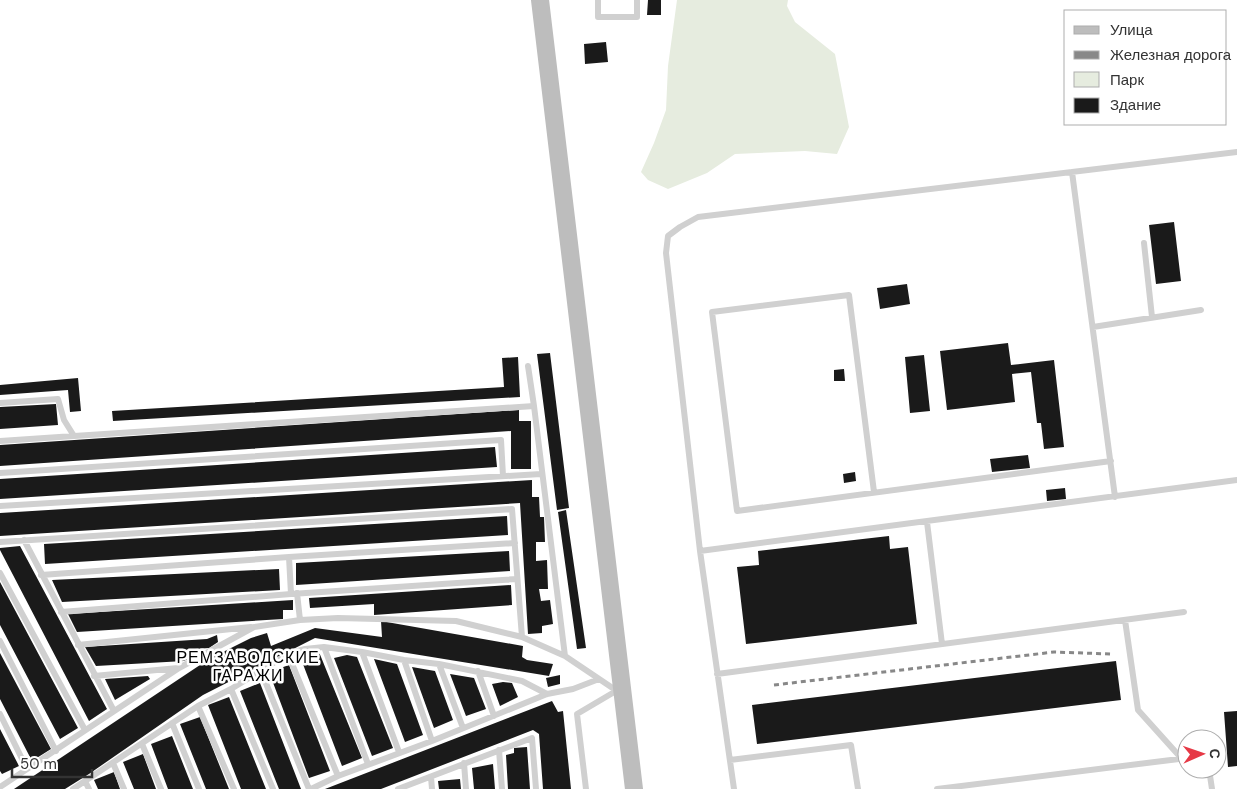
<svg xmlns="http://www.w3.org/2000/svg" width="1237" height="789" viewBox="0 0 1237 789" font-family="'DM Sans',sans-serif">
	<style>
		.green { fill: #e6ecdf }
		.building { fill: #1a1a1a }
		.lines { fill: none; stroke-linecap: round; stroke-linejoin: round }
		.lane { stroke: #d0d0d0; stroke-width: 6 }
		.secondary { stroke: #bdbdbd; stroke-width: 18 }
		.rail { stroke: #888; stroke-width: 3; stroke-dasharray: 5 4; stroke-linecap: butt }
		.labels { text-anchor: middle; stroke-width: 5; stroke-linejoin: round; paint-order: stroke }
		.neighbourhood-label { font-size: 16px; letter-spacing: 1px; fill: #000; stroke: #fff }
	</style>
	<rect width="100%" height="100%" fill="#fff"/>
	<!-- green -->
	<path class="green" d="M677 0H788L787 6 795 22 835 54 849 127 837 154 805 151 735 154 707 173 668 189 648 180 641 172 654 143 666 110 668 66Z"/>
	<!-- building -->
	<path class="building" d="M648 0H661V15H647Z
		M606 42 608 62 585 64 584 44Z
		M1174 222 1181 281 1156 284 1149 225Z
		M907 284 910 304 880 309 877 288Z
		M1008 343 1011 365 1054 360 1064 447 1044 449 1041 423H1037L1031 372 1012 374 1015 402 947 410 940 351Z
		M550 353 569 508 557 510 537 354Z
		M924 355 930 411 910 413 905 357Z
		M518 357 520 397 113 421 112 411 504 387 502 358Z
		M844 369 845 381H834V370Z
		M78 378 81 411 70 412 68 390 0 395V385Z
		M56 404 58 425 0 429V407Z
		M519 410V421H531V469H511V431L0 466V445Z
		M495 447 497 467 0 499V479Z
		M1028 455 1030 468 992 472 990 459Z
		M855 472 856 481 844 483 843 474Z
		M532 480V497H539L540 517H544L545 542H536V561L547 560 548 589H539L541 601 550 600 553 624 542 626V633L528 634 520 503 0 536V513Z
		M1065 488 1066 499 1047 501 1046 490Z
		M566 510 586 648 577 649 558 512Z
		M507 516 508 535 45 564 44 544Z
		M889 536 890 549 908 547 917 624 746 644 737 567 759 565 758 551Z
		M20 546 107 709 89 721 0 550V548Z
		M509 551 510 571 296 585V563Z
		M279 569 280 590 62 602 52 580Z
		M0 582 78 728 60 739 0 625Z
		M511 585 512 605 374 615V604L310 608 309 598Z
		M293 600V610H283V619L77 632 68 614Z
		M381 621 523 646 522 657 527 660 553 664 549 676 315 638 203 695 89 774 65 789H14L209 659 251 638 267 633 271 646 315 628 382 637Z
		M217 635 218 642 209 648 195 649V655L184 661 96 666 85 647 207 639Z
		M319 652 362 758 342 766 301 659Z
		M0 653 51 749 32 761 0 699Z
		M347 655 357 657 393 748 372 756 334 658Z
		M374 659 397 664 423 735 405 742Z
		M1116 661 1121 700 757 744 752 705Z
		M289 665 330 771 309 778 269 672Z
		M412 667 435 671 453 720 434 728Z
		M450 674 474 678 486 709 466 716Z
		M560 675V684L548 687 546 678Z
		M148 676 150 679 115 700 105 679Z
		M503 682 512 683 518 697 500 706 492 684Z
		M260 683 301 789H279L240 691Z
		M229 697 266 789H241L208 705Z
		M552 701 558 712 563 711 571 789H543L539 734 533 730 381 789H325Z
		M1237 711V766L1228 767 1224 712Z
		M200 717 229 789H206L180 724Z
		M0 729 19 766 2 774 0 771Z
		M172 736 193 789H168L151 744Z
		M527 747 530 789H508L506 755 514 753V748Z
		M143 754 156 789H134L123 762Z
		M493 764 495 789H474L472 768Z
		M114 772 120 789H98L94 780Z
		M460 779 461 789H439L438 781Z"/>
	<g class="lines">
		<!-- lane -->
		<path class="lane" d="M598 0V17H637V0
			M1072 172 1115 497
			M1144 243 1152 317
			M1093 327 1201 310
			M528 366 534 406
			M0 403 58 399 64 420 74 436 534 406 565 656 620 693
			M0 441 74 436
			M0 473 501 440 503 476
			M874 492 849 295 712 312 737 511 1111 461
			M0 506 541 474
			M927 522 942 644
			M24 540 114 711
			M0 542 512 509 522 637
			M700 551 1237 480
			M289 557 291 594
			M0 573 85 730
			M41 575 289 557 515 543
			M297 593 300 620
			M61 612 291 594 517 579
			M1125 620 1138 710 1182 759
			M0 641 56 751
			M78 645 251 627
			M324 647 368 764
			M362 652 399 752
			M288 654 338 776
			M404 660 432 741
			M439 664 463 728
			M261 671 309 789
			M478 671 494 716
			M717 674 1184 612
			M94 676 178 668
			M231 689 273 789
			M198 706 234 789
			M0 714 27 769
			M172 723 199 789
			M142 744 161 789
			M499 750 502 789
			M730 760 851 745 858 789
			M113 763 124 789
			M464 763 466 789
			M1209 769 1212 789
			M431 777 432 789
			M85 781 89 789
			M0 787 179 668 254 627 300 620 338 618 456 621 522 637 565 656
			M73 789 198 706 231 689 288 654 305 649 324 647 362 652 404 660 439 664 522 681 547 694
			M311 789 338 776 432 741 547 694 573 689 599 679
			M398 789 532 738 536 789
			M586 789 577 714 616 691
			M734 789 700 551 666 253 668 236 680 227 698 217 1237 152
			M937 789 1187 758"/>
		<!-- secondary -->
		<path class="secondary" d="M540 0 634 789"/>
		<!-- rail -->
		<path class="rail" d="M774 685 1054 652 1111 654"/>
	</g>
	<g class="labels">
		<!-- neighbourhood labels -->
		<g class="neighbourhood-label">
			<text x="248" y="663">РЕМЗАВОДСКИЕ<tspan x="248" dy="18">ГАРАЖИ</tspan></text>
		</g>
	</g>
	<!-- legend -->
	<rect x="1064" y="10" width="162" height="115" fill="#ffffff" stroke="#adadad"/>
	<rect x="1074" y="26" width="25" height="8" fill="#bdbdbd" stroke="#adadad"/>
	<text x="1110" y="35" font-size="15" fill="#333333">Улица</text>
	<rect x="1074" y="51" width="25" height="8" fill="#888888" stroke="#adadad"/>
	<text x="1110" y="60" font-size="15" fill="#333333">Железная дорога</text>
	<rect x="1074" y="72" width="25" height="15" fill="#e6ecdf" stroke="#adadad"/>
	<text x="1110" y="85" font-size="15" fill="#333333">Парк</text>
	<rect x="1074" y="98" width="25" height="15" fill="#1a1a1a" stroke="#adadad"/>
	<text x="1110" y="110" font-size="15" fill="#333333">Здание</text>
	<!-- north arrow -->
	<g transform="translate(1202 754) rotate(88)"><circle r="24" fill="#ffffff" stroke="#adadad"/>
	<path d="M0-4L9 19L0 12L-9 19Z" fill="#e63946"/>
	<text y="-8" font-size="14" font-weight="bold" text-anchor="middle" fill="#333333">С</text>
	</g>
	<!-- scale -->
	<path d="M12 769v8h80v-8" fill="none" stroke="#333333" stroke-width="2.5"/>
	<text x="20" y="769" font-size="15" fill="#333333" stroke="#ffffff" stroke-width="4" paint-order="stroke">50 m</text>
</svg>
